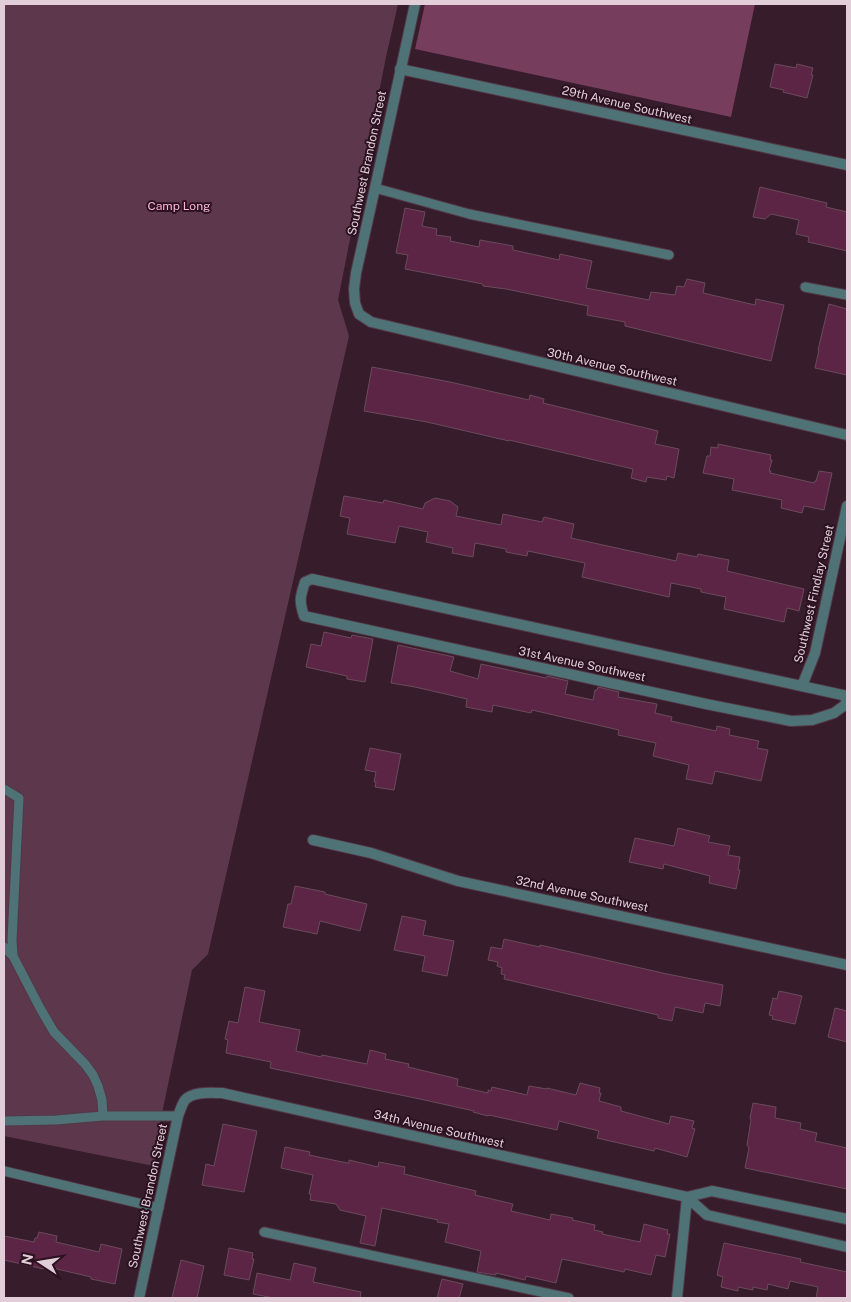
<svg xmlns="http://www.w3.org/2000/svg" width="851" height="1302" viewBox="0 0 851 1302" font-family="'Public Sans',sans-serif">
	<style>
		.green { fill: #5d384c }
		.forest { fill: #763d5d }
		.building { fill: #5c2545; stroke: #6a4b5b }
		.lines { fill: none; stroke-linecap: round; stroke-linejoin: round }
		.service-casing { stroke: #523847; stroke-width: 11 }
		.minor-casing { stroke: #523847; stroke-width: 12 }
		.service { stroke: #4f7276; stroke-width: 9 }
		.minor { stroke: #4f7276; stroke-width: 10 }
		.labels { text-anchor: middle; stroke-width: 4; stroke-linejoin: round; paint-order: stroke }
		.street-label { font-size: 12px; fill: #e1ced8; stroke: #2c1221 }
		.park-label { font-size: 12px; fill: #fdb4da; stroke: #2c1221 }
	</style>
	<rect width="100%" height="100%" fill="#371c2b"/>
	<!-- green -->
	<path class="green" d="M4 4H398L386 57 338 300 349 336 208 954 192 970 160 1123 154 1166 4 1136Z"/>
	<!-- forest -->
	<path class="forest" d="M425 4H755L731 117 415 49Z"/>
	<!-- building -->
	<path class="building" d="M775 64 796 68 797 64 813 68 811 75H813L807 98 783 92 784 90 770 87Z
		M760 187 827 203 826 207 847 212V251L808 242 809 237 796 234 799 220 771 214 765 219 753 217Z
		M405 208 425 212 422 226 437 229 436 235 451 237 450 241 479 247 480 240 513 246V250L559 260 560 254 592 261 586 288 649 300 651 292 675 295 677 286 684 287 687 279 705 283 703 293 755 305 756 299 784 305 771 361 625 326V322L587 315 588 306 506 289 483 286V284L405 269 408 255 396 253Z
		M829 304 847 309V375L815 368 819 350H818Z
		M372 367 450 382 529 400 530 395 544 399 543 403 658 431 655 444 679 449 674 478 667 476 666 480 647 477 646 482 631 478 633 469 509 440V441L427 422 364 411Z
		M718 444 771 455 770 460H772L769 471H771L770 473 814 483 815 481H816L819 471 832 473 824 510 804 506 802 513 781 508 782 500 732 490 734 479 703 473 707 456H710L711 447 718 448Z
		M344 496 383 503 384 500 423 509 425 503 435 498 450 501 458 507 456 516 501 525 503 514 542 522 544 517 574 524 571 538 676 561 678 553 697 557 698 554 729 560 727 571 804 589 799 611 787 608 784 622 724 609 726 597 701 592V589L671 583 669 597 582 577 585 563 528 551 527 556 506 552V549L475 543 473 557 452 553 453 548 426 542 428 532 399 526 395 543 347 534 350 518 340 516Z
		M324 632 351 638 352 635 373 639 365 682 347 679V676L306 667 311 644 321 646Z
		M398 645 454 657 450 671 478 679 481 664 546 678 547 676 568 681 565 694 593 700 595 690H597L598 687 619 692 618 697 657 704 655 713 672 717 671 721 716 731 717 726 730 729 729 735 759 741 757 748 768 750 761 781 715 771 712 784 686 779 689 765 653 756 656 743 618 735 619 730 532 710 531 713 493 705 492 712 466 707 467 699 415 687 391 683Z
		M370 748 401 754 394 790 375 787 376 782H374L376 772 365 770Z
		M678 828 710 836 708 842 730 846 728 855 740 857 738 870H740L736 889 709 883 710 876 664 864 663 869 629 862 635 838 674 846Z
		M295 886 325 892V894L367 904 360 931 320 921 317 934 283 927 288 904H291Z
		M402 916 426 921 423 935 454 941 447 976 422 971 425 956 394 950Z
		M504 939 540 947V945L667 974 723 985 720 1006 705 1003 703 1013 675 1007 672 1021 658 1018V1015L504 979 505 975 501 974 502 968 497 966 498 962 488 960 491 947 502 949Z
		M245 987 265 991 259 1022 300 1030 296 1051 321 1057 322 1055 367 1064 370 1050 386 1054 385 1059 409 1064 408 1067 458 1079 457 1086 488 1093V1090L491 1091 492 1087 527 1095 529 1086 547 1089V1088L576 1095 580 1083 600 1088 599 1093H601L599 1101 621 1107V1111L669 1124 671 1116 694 1121 692 1128 695 1129 687 1157 655 1148 654 1151 597 1138 599 1131 559 1121 557 1130 489 1115 488 1116 473 1112 474 1111 420 1099 270 1068 271 1062 226 1053 228 1040 225 1039 229 1021 238 1023Z
		M779 991 802 996 795 1024 772 1019 773 1016 769 1015 773 998 777 999Z
		M835 1008 847 1011V1042L828 1037Z
		M753 1103 776 1107 775 1118 801 1123 800 1129 817 1133 815 1141 847 1148V1189L745 1168 749 1148 747 1145 751 1120 750 1118Z
		M223 1124 257 1131 244 1192 202 1185 206 1164 214 1166Z
		M285 1147 310 1152 309 1155 347 1163H349V1160L378 1167 379 1162 405 1167 404 1174 476 1191 475 1195 513 1204 511 1211 550 1220 551 1214 573 1218 572 1220 595 1225 594 1230 603 1232 602 1234 640 1242 644 1224 668 1230 667 1234H670L665 1257 656 1255 651 1275 625 1269 624 1272 562 1259 556 1283 526 1276 525 1280 496 1273V1275L477 1272 481 1251 445 1242 449 1224 437 1222 438 1220 382 1208 375 1246 360 1243 366 1216 340 1210 336 1204 310 1200 311 1194H309L313 1175 281 1168Z
		M39 1232 57 1236 56 1242 99 1252 101 1244 122 1249 115 1284 91 1279V1277L44 1266V1269L4 1260V1236L34 1242 35 1238H37Z
		M724 1243 801 1259 800 1262 847 1272V1298H816L818 1287 790 1281 788 1289 768 1284 767 1290 753 1287V1290L738 1287V1291L721 1287 723 1277 717 1275Z
		M229 1248 253 1253 252 1259H254L249 1280 224 1275Z
		M181 1260 204 1266 197 1298H172Z
		M294 1263 316 1268 313 1282 361 1292 360 1298H274L253 1294 257 1273 290 1280Z
		M442 1279 463 1284 459 1298H437Z"/>
	<g class="lines">
		<defs>
			<path id="service" d="M375 188 469 214 669 255
				M805 287 847 295
				M4 789 19 798
				M4 947 13 956
				M103 1116H178
				M4 1121 56 1120 103 1116 102 1100 98 1086 93 1075 85 1064 54 1032 40 1008 13 956 12 940 19 798
				M4 1171 159 1208
				M264 1232 569 1298"/>
			<path id="minor" d="M415 4 375 188 356 273 354 289 355 303 359 314 371 322 847 435
				M400 69 847 165
				M802 686 815 653 847 506
				M847 696 312 579 305 582C300 597 299 601 304 616L706 704 791 721 812 720 834 713 845 705 847 698
				M313 840 371 853 458 881 847 965
				M687 1197 707 1215 847 1247
				M139 1298 178 1116C180 1111 182 1104 185 1100 193 1091 211 1093 222 1093L687 1197 712 1191 847 1219
				M677 1298 687 1197"/>
		</defs>
		<!-- service casing -->
		<use href="#service" class="service-casing"/>
		<!-- minor casing -->
		<use href="#minor" class="minor-casing"/>
		<!-- service -->
		<use href="#service" class="service"/>
		<!-- minor -->
		<use href="#minor" class="minor"/>
	</g>
	<g class="labels">
		<!-- street labels -->
		<g class="street-label">
			<text transform="translate(627 105) rotate(13)" y="4">29th Avenue Southwest</text>
			<text transform="translate(367 163) rotate(-78)" y="4">Southwest Brandon Street</text>
			<text transform="translate(612 367) rotate(13)" y="4">30th Avenue Southwest</text>
			<text transform="translate(814 594) rotate(-77)" y="4">Southwest Findlay Street</text>
			<text transform="translate(582 664) rotate(12)" y="4">31st Avenue Southwest</text>
			<text transform="translate(582 894) rotate(12)" y="4">32nd Avenue Southwest</text>
			<text transform="translate(439 1129) rotate(13)" y="4">34th Avenue Southwest</text>
			<text transform="translate(148 1196) rotate(-78)" y="4">Southwest Brandon Street</text>
		</g>
		<!-- park labels -->
		<g class="park-label">
			<text x="179" y="210">Camp Long</text>
		</g>
	</g>
	<!-- border -->
	<rect width="851" height="1302" fill="none" stroke="#e1ced8" stroke-width="10"/>
	<!-- north arrow -->
	<g transform="translate(40 1262) rotate(282)" stroke="#2c1221" stroke-width="4" paint-order="stroke">
	<path d="M0-4L9 19L0 12L-9 19Z" fill="#e1ced8"/>
	<text y="-8" font-size="14" font-weight="bold" text-anchor="middle" fill="#e1ced8">N</text>
	</g>
</svg>
